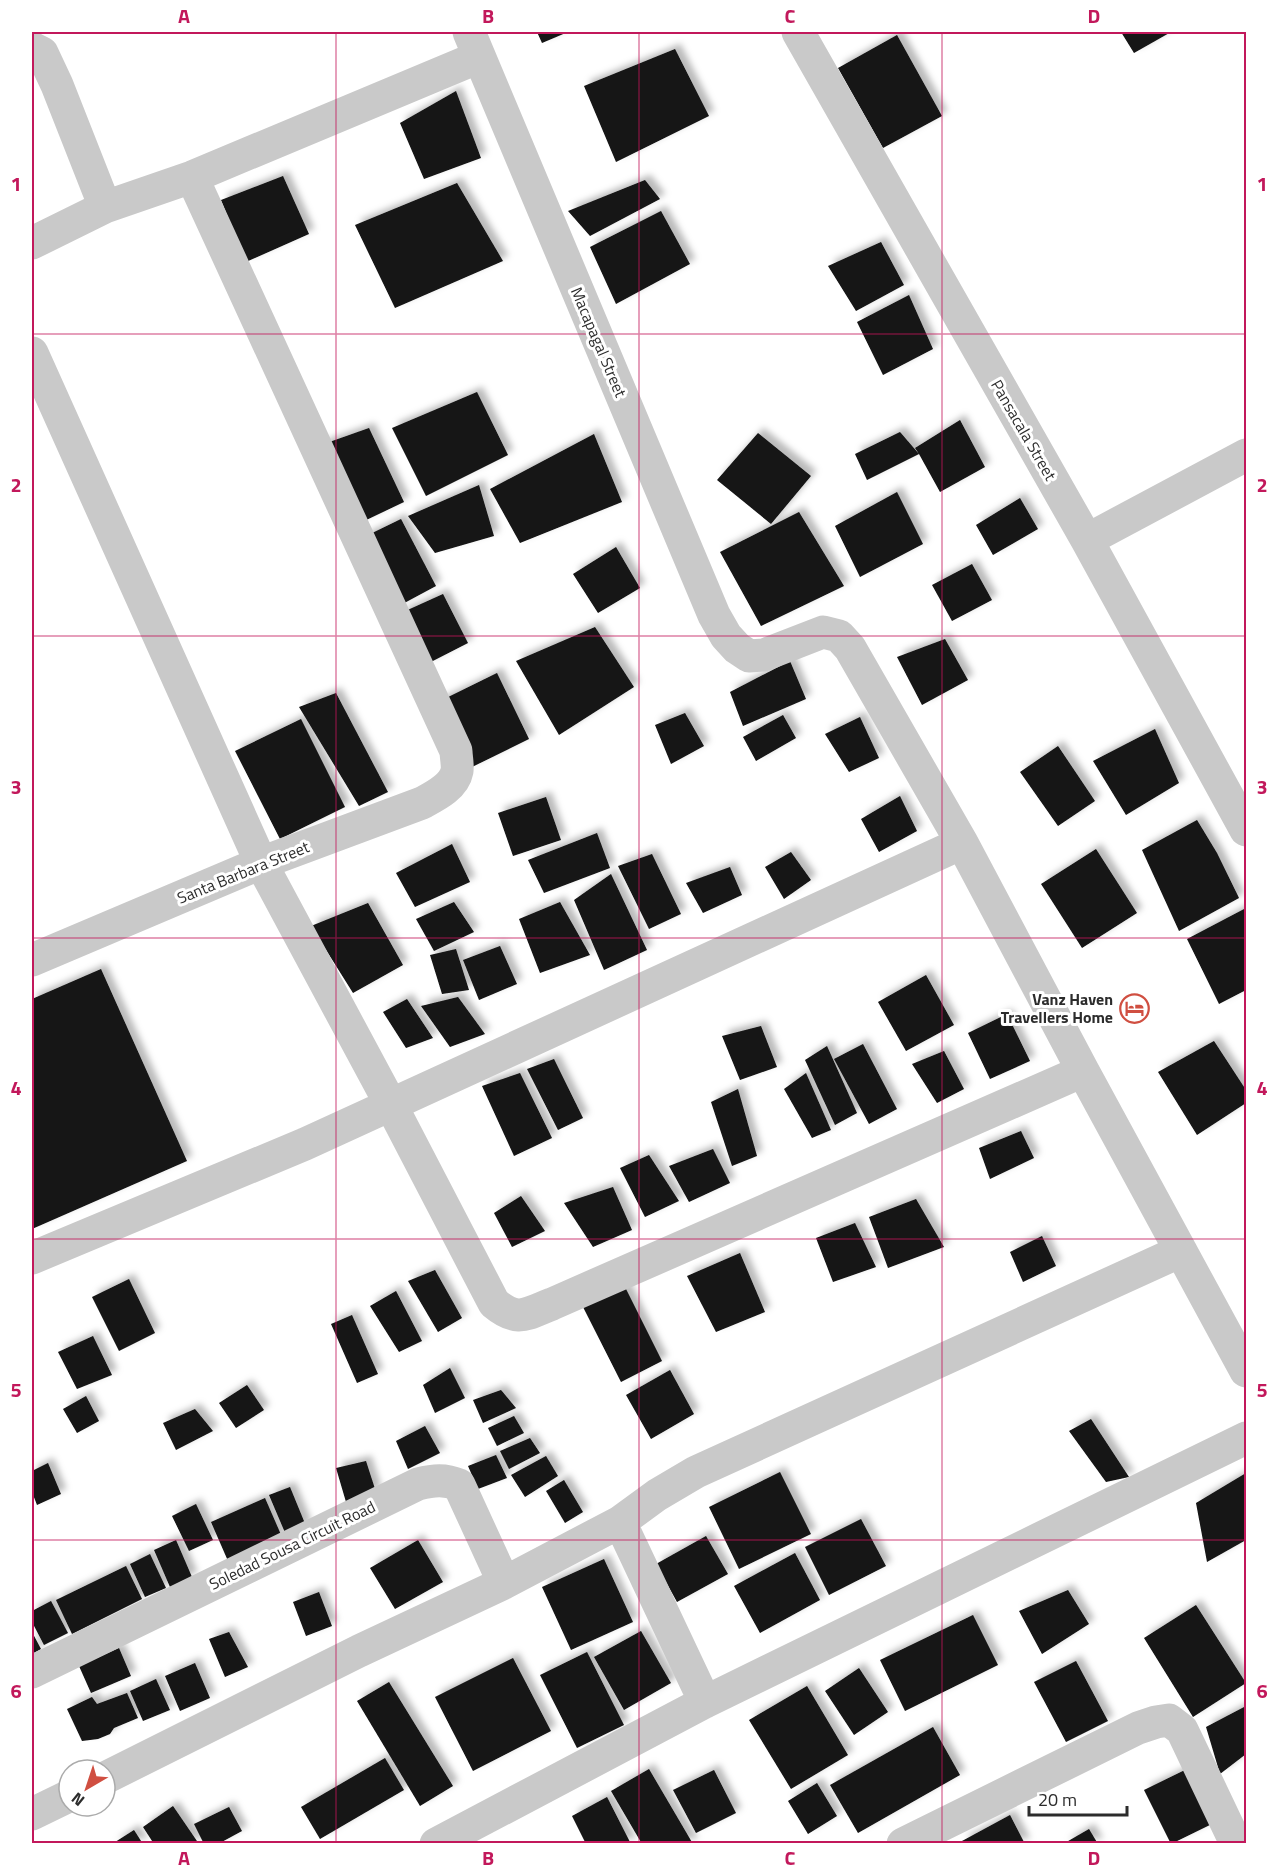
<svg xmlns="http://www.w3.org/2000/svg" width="1278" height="1875" viewBox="0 0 1278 1875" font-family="'Titillium Web',sans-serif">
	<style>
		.building { fill: #131313; filter: url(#shadow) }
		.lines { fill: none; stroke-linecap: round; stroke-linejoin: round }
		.minor { stroke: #c9c9c9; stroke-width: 33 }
		.grid { fill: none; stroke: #c2185b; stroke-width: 1.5; stroke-opacity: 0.55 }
		.labels { text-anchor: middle; stroke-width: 6; stroke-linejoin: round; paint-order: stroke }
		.street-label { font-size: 16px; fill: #2c2c2c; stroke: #fff }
		.poi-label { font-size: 16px; font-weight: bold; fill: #2c2c2c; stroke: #fff; text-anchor: end }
		.neatline { fill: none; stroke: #c2185b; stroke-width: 2 }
		.grid-label { font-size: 20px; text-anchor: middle; font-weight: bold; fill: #c2185b }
	</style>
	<defs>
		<filter id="shadow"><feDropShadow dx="5.5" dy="-5.5" stdDeviation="3" flood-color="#0004"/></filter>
	</defs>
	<rect width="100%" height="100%" fill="#fff"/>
	<!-- building -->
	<path class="building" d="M537 32H568L542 43Z
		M1121 32H1171L1134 53Z
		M897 35 942 116 883 148 838 68Z
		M675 49 709 116 616 162 584 86Z
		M456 91 481 158 424 179 400 123Z
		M283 176 309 234 246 262 221 200Z
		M645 180 660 199 590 236 568 211Z
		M457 183 503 261 395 308 355 225Z
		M661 211 690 264 616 304 590 247Z
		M881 242 904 285 856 311 828 266Z
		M909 295 933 349 883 375 857 322Z
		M477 392 508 455 426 496 392 428Z
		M960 420 985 467 940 492 919 454 867 480 855 454 900 432 919 454 915 448Z
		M369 428 404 502 360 523 321 445Z
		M758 433 811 476 771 524 717 480Z
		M594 434 622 502 520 543 490 489Z
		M479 485 494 536 435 553 408 516Z
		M897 492 923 544 860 577 835 526Z
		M1020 498 1038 529 993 555 976 525Z
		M799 512 844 586 761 626 720 552Z
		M401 519 436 586 395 608 364 537Z
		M616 547 640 588 598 613 573 574Z
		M972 564 992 600 952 621 932 585Z
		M443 594 468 643 427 664 401 613Z
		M595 627 634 687 559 735 516 661Z
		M945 639 968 680 922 705 897 657Z
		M790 661 806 699 743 726 730 692Z
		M497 673 529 739 470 768 438 702Z
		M336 693 388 792 359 806 299 707Z
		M685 713 704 746 671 764 655 725Z
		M783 715 796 738 756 761 743 737Z
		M860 717 879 758 849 772 825 734Z
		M301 719 345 807 280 839 235 751Z
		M1155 729 1179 783 1126 815 1093 761Z
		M1058 746 1095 801 1058 826 1020 772Z
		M900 796 917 831 879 852 861 819Z
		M546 797 561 840 513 856 498 813Z
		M1197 820 1217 853 1239 898 1179 931 1142 850Z
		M597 833 610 868 544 893 528 860Z
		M452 844 470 882 415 907 396 873Z
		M1096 849 1137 913 1082 948 1041 884Z
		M791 852 811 880 784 899 765 867Z
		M652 854 681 914 649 929 618 866Z
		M730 867 742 895 703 913 686 883Z
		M611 874 647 950 604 970 574 900Z
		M454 902 474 932 434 951 416 919Z
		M560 902 590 955 540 973 519 919Z
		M368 903 403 965 353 993 311 926Z
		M1246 908V990L1219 1004 1187 939Z
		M500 946 517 984 479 1000 463 960Z
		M456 949 469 990 442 994 430 955Z
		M101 969 187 1161 32 1229V999Z
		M926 975 954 1025 906 1051 878 1002Z
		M458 997 485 1034 450 1047 421 1006Z
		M407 999 433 1038 406 1048 383 1012Z
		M1007 1014 1030 1061 990 1079 968 1033Z
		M761 1026 777 1067 740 1080 722 1036Z
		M1214 1041 1246 1090V1103L1197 1135 1158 1072Z
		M863 1044 897 1109 869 1124 834 1059Z
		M827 1046 857 1113 835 1125 805 1060Z
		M944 1051 964 1089 937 1103 912 1064Z
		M554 1059 583 1118 558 1130 527 1069Z
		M520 1073 552 1138 514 1156 482 1086Z
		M806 1073 831 1130 812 1138 784 1089Z
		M738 1089 757 1156 732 1166 711 1102Z
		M1021 1131 1034 1158 990 1179 979 1148Z
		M713 1149 730 1183 689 1202 669 1166Z
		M649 1155 679 1201 645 1217 620 1168Z
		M613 1187 632 1230 593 1247 564 1203Z
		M521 1196 545 1231 512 1247 494 1213Z
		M916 1199 944 1247 888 1268 869 1217Z
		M855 1223 876 1267 833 1282 816 1238Z
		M1042 1236 1056 1266 1023 1282 1010 1252Z
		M740 1253 765 1312 716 1332 687 1276Z
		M435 1270 462 1318 438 1332 408 1281Z
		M129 1279 155 1333 119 1351 92 1297Z
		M625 1287 662 1361 621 1382 583 1307Z
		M396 1291 422 1341 399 1352 370 1306Z
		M352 1315 378 1374 357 1383 331 1324Z
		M93 1336 112 1375 77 1389 58 1352Z
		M450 1368 465 1398 435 1413 423 1385Z
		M670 1370 694 1414 651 1439 626 1395Z
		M247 1385 264 1410 236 1428 219 1403Z
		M501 1390 516 1408 483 1423 473 1400Z
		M86 1396 99 1421 77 1433 63 1409Z
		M195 1409 213 1431 176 1450 163 1423Z
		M514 1416 524 1433 497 1446 488 1428Z
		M1091 1419 1129 1477 1106 1482 1069 1431Z
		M425 1426 440 1453 408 1469 396 1441Z
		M530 1438 540 1453 509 1469 500 1451Z
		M496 1455 507 1478 478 1489 468 1466Z
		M546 1456 558 1476 525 1497 511 1475Z
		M366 1461 376 1492 346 1502 336 1468Z
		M48 1463 61 1494 37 1505 32 1492V1471Z
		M780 1472 811 1534 739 1569 709 1507Z
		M1246 1473V1540L1207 1562 1196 1503Z
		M564 1480 583 1512 565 1523 546 1491Z
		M290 1487 306 1526 286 1535 269 1495Z
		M265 1498 282 1537 228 1561 211 1522Z
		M196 1504 213 1540 189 1551 172 1516Z
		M861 1519 886 1566 829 1595 805 1547Z
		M706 1536 728 1574 677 1602 656 1564Z
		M176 1540 192 1577 170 1587 154 1550Z
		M418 1540 443 1582 395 1609 370 1568Z
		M795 1553 820 1600 760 1633 734 1586Z
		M150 1554 166 1588 145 1597 130 1564Z
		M604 1559 633 1622 571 1650 542 1587Z
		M126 1566 142 1599 72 1634 56 1600Z
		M1068 1590 1089 1624 1042 1654 1019 1611Z
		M319 1592 332 1626 306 1636 293 1602Z
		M51 1601 68 1633 44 1645 32 1622V1611Z
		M1196 1605 1246 1683 1193 1717 1144 1638Z
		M973 1615 998 1665 905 1711 880 1660Z
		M641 1631 671 1683 624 1710 594 1657Z
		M32 1632 41 1649 32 1654Z
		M229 1632 248 1667 225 1677 209 1639Z
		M119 1648 131 1676 91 1693 79 1666Z
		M587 1652 624 1725 577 1748 540 1675Z
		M513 1658 551 1731 473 1771 435 1697Z
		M1076 1661 1108 1721 1066 1742 1034 1682Z
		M195 1663 210 1698 180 1711 165 1676Z
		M859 1668 888 1712 854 1735 825 1691Z
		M156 1679 170 1710 143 1721 130 1691Z
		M389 1682 453 1786 420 1806 357 1701Z
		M807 1686 848 1755 791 1789 749 1720Z
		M127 1693 138 1718 114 1728 110 1734 98 1739 82 1741 67 1709 92 1697 97 1704Z
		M1246 1706V1754L1220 1774 1206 1727Z
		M933 1727 960 1775 858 1833 830 1785Z
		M385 1758 404 1790 320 1839 301 1807Z
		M1189 1768 1216 1822 1171 1844 1144 1790Z
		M649 1769 693 1844H642L611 1791Z
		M714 1770 736 1813 696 1833 673 1790Z
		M817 1783 837 1816 808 1834 788 1801Z
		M607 1797 631 1844H586L572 1816Z
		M173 1806 199 1844H154L143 1827Z
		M229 1807 242 1831 218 1844H204L194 1824Z
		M1010 1815 1025 1844H963L962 1841Z
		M1089 1829 1098 1844H1063Z
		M134 1830 143 1844H112Z"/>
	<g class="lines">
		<!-- minor -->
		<path class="minor" d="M469 32 714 615 726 636 737 648 749 656 764 655 823 632 839 636 850 648 962 843 1083 1071 1246 1371
			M798 32 1087 540 1246 830
			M32 48 42 53 57 85 105 207
			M32 243 105 207 192 177 479 57
			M32 353 261 863 391 1105 494 1303C518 1323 526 1314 552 1304L1083 1071
			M1087 540 1246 455
			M32 960 261 863 422 803C435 796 454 787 457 771 458 765 456 757 456 751L192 177
			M32 1258 305 1144 962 843
			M620 1522 657 1495 696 1472 1181 1251
			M32 1672 418 1484C434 1480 445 1479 459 1485L504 1583
			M105 1778 359 1651 504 1583 620 1522 705 1702
			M32 1814 69 1796
			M436 1844 705 1702 1246 1438
			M903 1844 1138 1728 1156 1722 1169 1720 1182 1730 1233 1837"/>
	</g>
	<!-- grid -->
	<path class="grid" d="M336 32V1844M639 32V1844M942 32V1844M32 334H1246M32 636H1246M32 938H1246M32 1239H1246M32 1540H1246"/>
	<!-- icons -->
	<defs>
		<symbol id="hotel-ring" viewBox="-11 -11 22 22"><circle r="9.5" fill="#fff" stroke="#d04f41" stroke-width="1.5"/><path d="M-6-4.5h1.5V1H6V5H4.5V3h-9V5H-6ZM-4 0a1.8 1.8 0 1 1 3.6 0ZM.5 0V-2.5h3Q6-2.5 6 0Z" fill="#d04f41"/></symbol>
	</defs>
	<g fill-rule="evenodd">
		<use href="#hotel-ring" x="1118" y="992" width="33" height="33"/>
	</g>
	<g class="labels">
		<!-- street labels -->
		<g class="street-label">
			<text transform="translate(599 342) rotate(67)" y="6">Macapagal Street</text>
			<text transform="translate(1024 430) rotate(60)" y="6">Pansacala Street</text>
			<text transform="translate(243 872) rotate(-22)" y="6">Santa Barbara Street</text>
			<text transform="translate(292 1545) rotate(-26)" y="6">Soledad Sousa Circuit Road</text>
		</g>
		<!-- poi labels -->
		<g class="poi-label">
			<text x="1113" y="1005">Vanz Haven<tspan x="1113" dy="18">Travellers Home</tspan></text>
		</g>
	</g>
	<!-- border -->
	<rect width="1278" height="1875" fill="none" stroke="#ffffff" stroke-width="66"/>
	<!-- north arrow -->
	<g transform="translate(87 1788) rotate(219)"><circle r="28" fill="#ffffff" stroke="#ababab" stroke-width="1.5"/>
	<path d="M0-4.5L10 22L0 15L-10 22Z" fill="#d04f41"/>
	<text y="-9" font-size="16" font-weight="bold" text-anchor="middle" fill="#2c2c2c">N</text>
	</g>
	<!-- scale -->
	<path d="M1029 1806v9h98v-9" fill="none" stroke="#2c2c2c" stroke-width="3"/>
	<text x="1038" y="1806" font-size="18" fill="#2c2c2c" stroke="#ffffff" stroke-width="4.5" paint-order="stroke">20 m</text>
	<rect x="33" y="33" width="1212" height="1809" class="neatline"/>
	<g class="grid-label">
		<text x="184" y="23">A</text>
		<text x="488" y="23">B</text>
		<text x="790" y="23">C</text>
		<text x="1094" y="23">D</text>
		<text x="16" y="191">1</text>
		<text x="1262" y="191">1</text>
		<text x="16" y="492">2</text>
		<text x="1262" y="492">2</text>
		<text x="16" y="794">3</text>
		<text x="1262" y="794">3</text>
		<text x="16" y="1095">4</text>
		<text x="1262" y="1095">4</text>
		<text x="16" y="1397">5</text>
		<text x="1262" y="1397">5</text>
		<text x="16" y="1698">6</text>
		<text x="1262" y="1698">6</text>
		<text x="184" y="1865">A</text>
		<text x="488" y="1865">B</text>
		<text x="790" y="1865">C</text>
		<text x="1094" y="1865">D</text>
	</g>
</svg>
